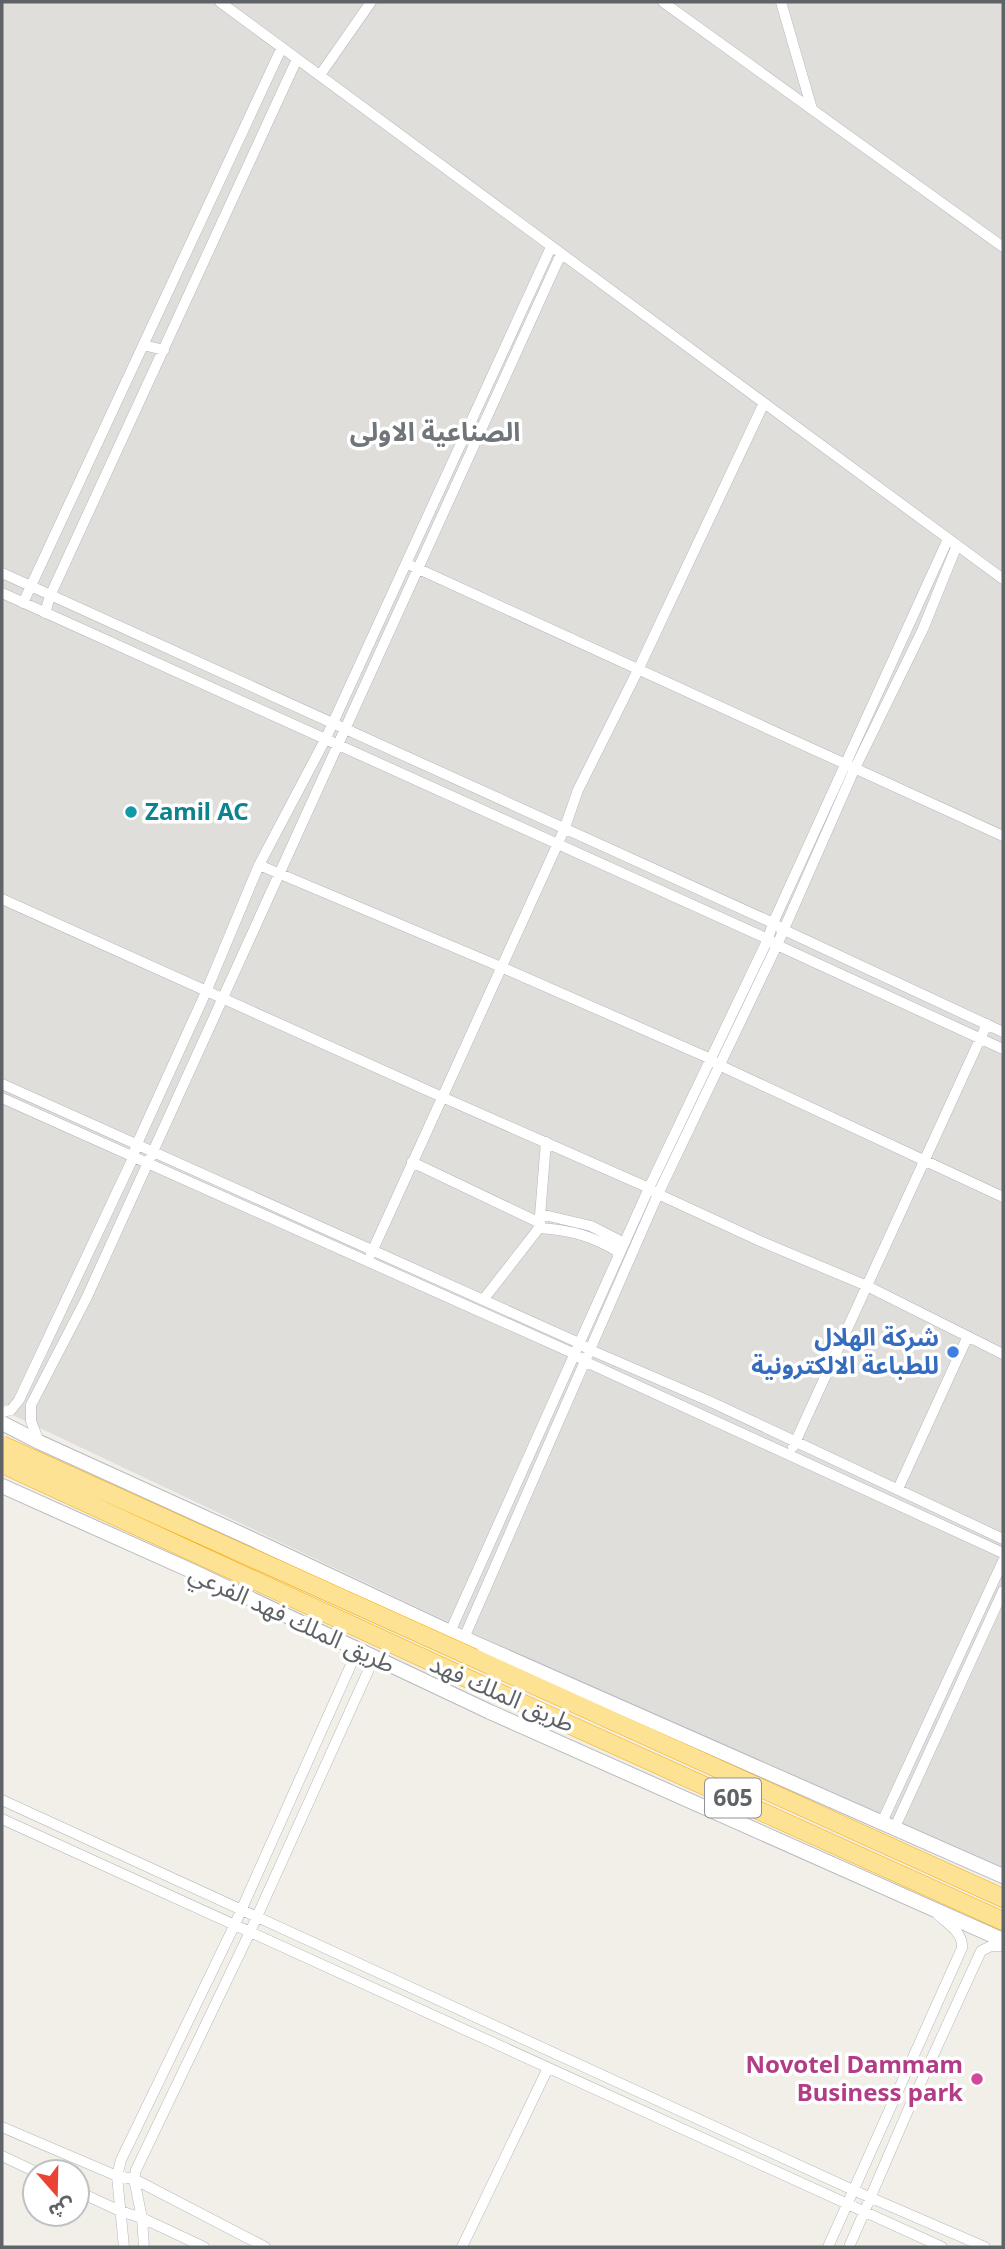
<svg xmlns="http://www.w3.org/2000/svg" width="1005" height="2249" viewBox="0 0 1005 2249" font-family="'Noto Sans','Noto Sans Arabic',sans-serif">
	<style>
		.industrial { fill: #e0deda }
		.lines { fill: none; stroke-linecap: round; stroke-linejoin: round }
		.street-casing { stroke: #b5b8bc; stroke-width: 11 }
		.secondary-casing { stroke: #b6babf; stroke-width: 16 }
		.highway-casing { stroke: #f9ab00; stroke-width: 19 }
		.street { stroke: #fff; stroke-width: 10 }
		.secondary { stroke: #fff; stroke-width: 14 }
		.highway { stroke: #fde293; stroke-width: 18 }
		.highway-bridge-casing { stroke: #f9ab00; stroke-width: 19; stroke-linecap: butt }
		.highway-bridge { stroke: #fde293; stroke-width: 18 }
		.culture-dot { fill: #0f9aa8; stroke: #fff; stroke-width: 2.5 }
		.shop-dot { fill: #3f7fe0; stroke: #fff; stroke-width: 2.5 }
		.hotel-dot { fill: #d1479c; stroke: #fff; stroke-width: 2.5 }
		.labels { text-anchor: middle; stroke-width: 7; stroke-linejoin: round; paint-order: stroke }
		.shield { fill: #fff; stroke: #8f9295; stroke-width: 2 }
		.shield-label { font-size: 23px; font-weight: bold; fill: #5f6368 }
		.culture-label { font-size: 24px; font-weight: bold; fill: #0d838f; stroke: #fff; text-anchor: start }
		.shop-label { font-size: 24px; font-weight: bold; fill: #366cbe; stroke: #fff; text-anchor: end }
		.street-label { font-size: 24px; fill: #5f6368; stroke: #fff }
		.hotel-label { font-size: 24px; font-weight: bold; fill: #b23c85; stroke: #fff; text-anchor: end }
		.neighbourhood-label { font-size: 26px; font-weight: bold; fill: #70757a; stroke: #fff }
	</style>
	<rect width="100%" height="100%" fill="#f1efe8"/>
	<!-- industrial -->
	<path class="industrial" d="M2 2H1003V1873L440 1618 2 1410Z"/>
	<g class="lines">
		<defs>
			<path id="street" d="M220 2 1003 579
				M663 2 1003 247
				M781 2 812 109
				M320 75 371 2
				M143 345 164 350
				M412 566 1003 836
				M2 573 773 923 782 929 1003 1032
				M2 593 768 939 777 945 1003 1049
				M23 603 282 47
				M45 613 50 596 297 59
				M259 865 501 967 711 1059 719 1065 1003 1197
				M2 899 442 1097 649 1188 658 1194 760 1241 867 1286 1003 1354
				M2 1084 579 1343 588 1349 709 1401 1003 1539
				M2 1098 575 1354 584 1361 1003 1553
				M412 1162 540 1223
				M540 1214 591 1226 624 1243
				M539 1228C570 1230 594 1236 620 1253
				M371 1254 564 830 578 790 638 670 764 403
				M483 1300 539 1228 546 1142
				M2 1412 11 1410 19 1400 133 1158 136 1146 206 992 259 865 326 738 551 247
				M39 1442 31 1421V1405L86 1299 561 254
				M793 1447 987 1024
				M898 1489 967 1338
				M450 1632 649 1188 768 939 773 923 948 539
				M464 1638 658 1194 777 945 854 770 923 629 957 545
				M2 1800 853 2190 985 2247
				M2 1819 942 2247
				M882 1822 1003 1561
				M895 1827 1003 1591
				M2 2127 117 2176 134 2179 265 2247
				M2 2156 36 2172
				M77 2191 120 2211 142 2218 204 2247
				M124 2247 117 2176 121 2160 235 1924 358 1649
				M144 2247 142 2218 134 2179 136 2170 250 1932 374 1658
				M462 2247 548 2068
				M828 2247 962 1948C963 1932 949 1925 938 1915
				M849 2247 909 2108 981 1951 991 1946H1003"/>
			<path id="secondary" d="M2 1423 39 1442 252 1539 450 1632 1003 1876
				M2 1486 194 1572 490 1712 1003 1940"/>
			<path id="highway" d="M474 1658 1003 1898
				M462 1676 1003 1921"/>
		</defs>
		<!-- street casing -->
		<use href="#street" class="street-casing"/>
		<!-- secondary casing -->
		<use href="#secondary" class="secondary-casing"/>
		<!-- highway casing -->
		<use href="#highway" class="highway-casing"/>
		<!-- street -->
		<use href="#street" class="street"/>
		<!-- secondary -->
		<use href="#secondary" class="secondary"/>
		<!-- highway -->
		<use href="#highway" class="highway"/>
		<defs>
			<path id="highway-bridge" d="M2 1445 474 1658
				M2 1464 462 1676"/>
		</defs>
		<!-- highway-bridge casing -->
		<use href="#highway-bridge" class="highway-bridge-casing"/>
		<!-- highway-bridge -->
		<use href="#highway-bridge" class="highway-bridge"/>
	</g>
	<!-- markers -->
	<circle class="culture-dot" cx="131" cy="812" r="7"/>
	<circle class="shop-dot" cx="953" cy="1352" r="7"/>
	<circle class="hotel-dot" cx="977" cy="2079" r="7"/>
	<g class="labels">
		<!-- shield labels -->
		<rect class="shield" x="705" y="1778.5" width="56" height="39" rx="5"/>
		<g class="shield-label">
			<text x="733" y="1806">605</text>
		</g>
		<!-- culture labels -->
		<g class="culture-label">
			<text x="145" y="820">Zamil AC</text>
		</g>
		<!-- shop labels -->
		<g class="shop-label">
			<text x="939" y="1346">شركة الهلال<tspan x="939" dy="28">للطباعة الالكترونية</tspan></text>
		</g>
		<!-- street labels -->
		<g class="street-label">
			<text transform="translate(292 1619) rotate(25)" y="8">طريق الملك فهد الفرعي</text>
			<text transform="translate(502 1694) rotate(24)" y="8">طريق الملك فهد</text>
		</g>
		<!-- hotel labels -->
		<g class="hotel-label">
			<text x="963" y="2073">Novotel Dammam<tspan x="963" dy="28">Business park</tspan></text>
		</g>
		<!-- neighbourhood labels -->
		<g class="neighbourhood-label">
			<text x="435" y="441">الصناعية الاولى</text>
		</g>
	</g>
	<!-- border -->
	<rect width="1005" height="2249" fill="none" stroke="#5f6368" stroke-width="7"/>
	<!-- north arrow -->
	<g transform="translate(56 2193) rotate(160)"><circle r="33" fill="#ffffff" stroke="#bfc1c3" stroke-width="2"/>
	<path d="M0-5L12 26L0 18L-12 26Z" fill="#ea4335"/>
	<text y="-10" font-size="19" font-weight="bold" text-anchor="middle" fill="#5f6368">ش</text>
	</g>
</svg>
